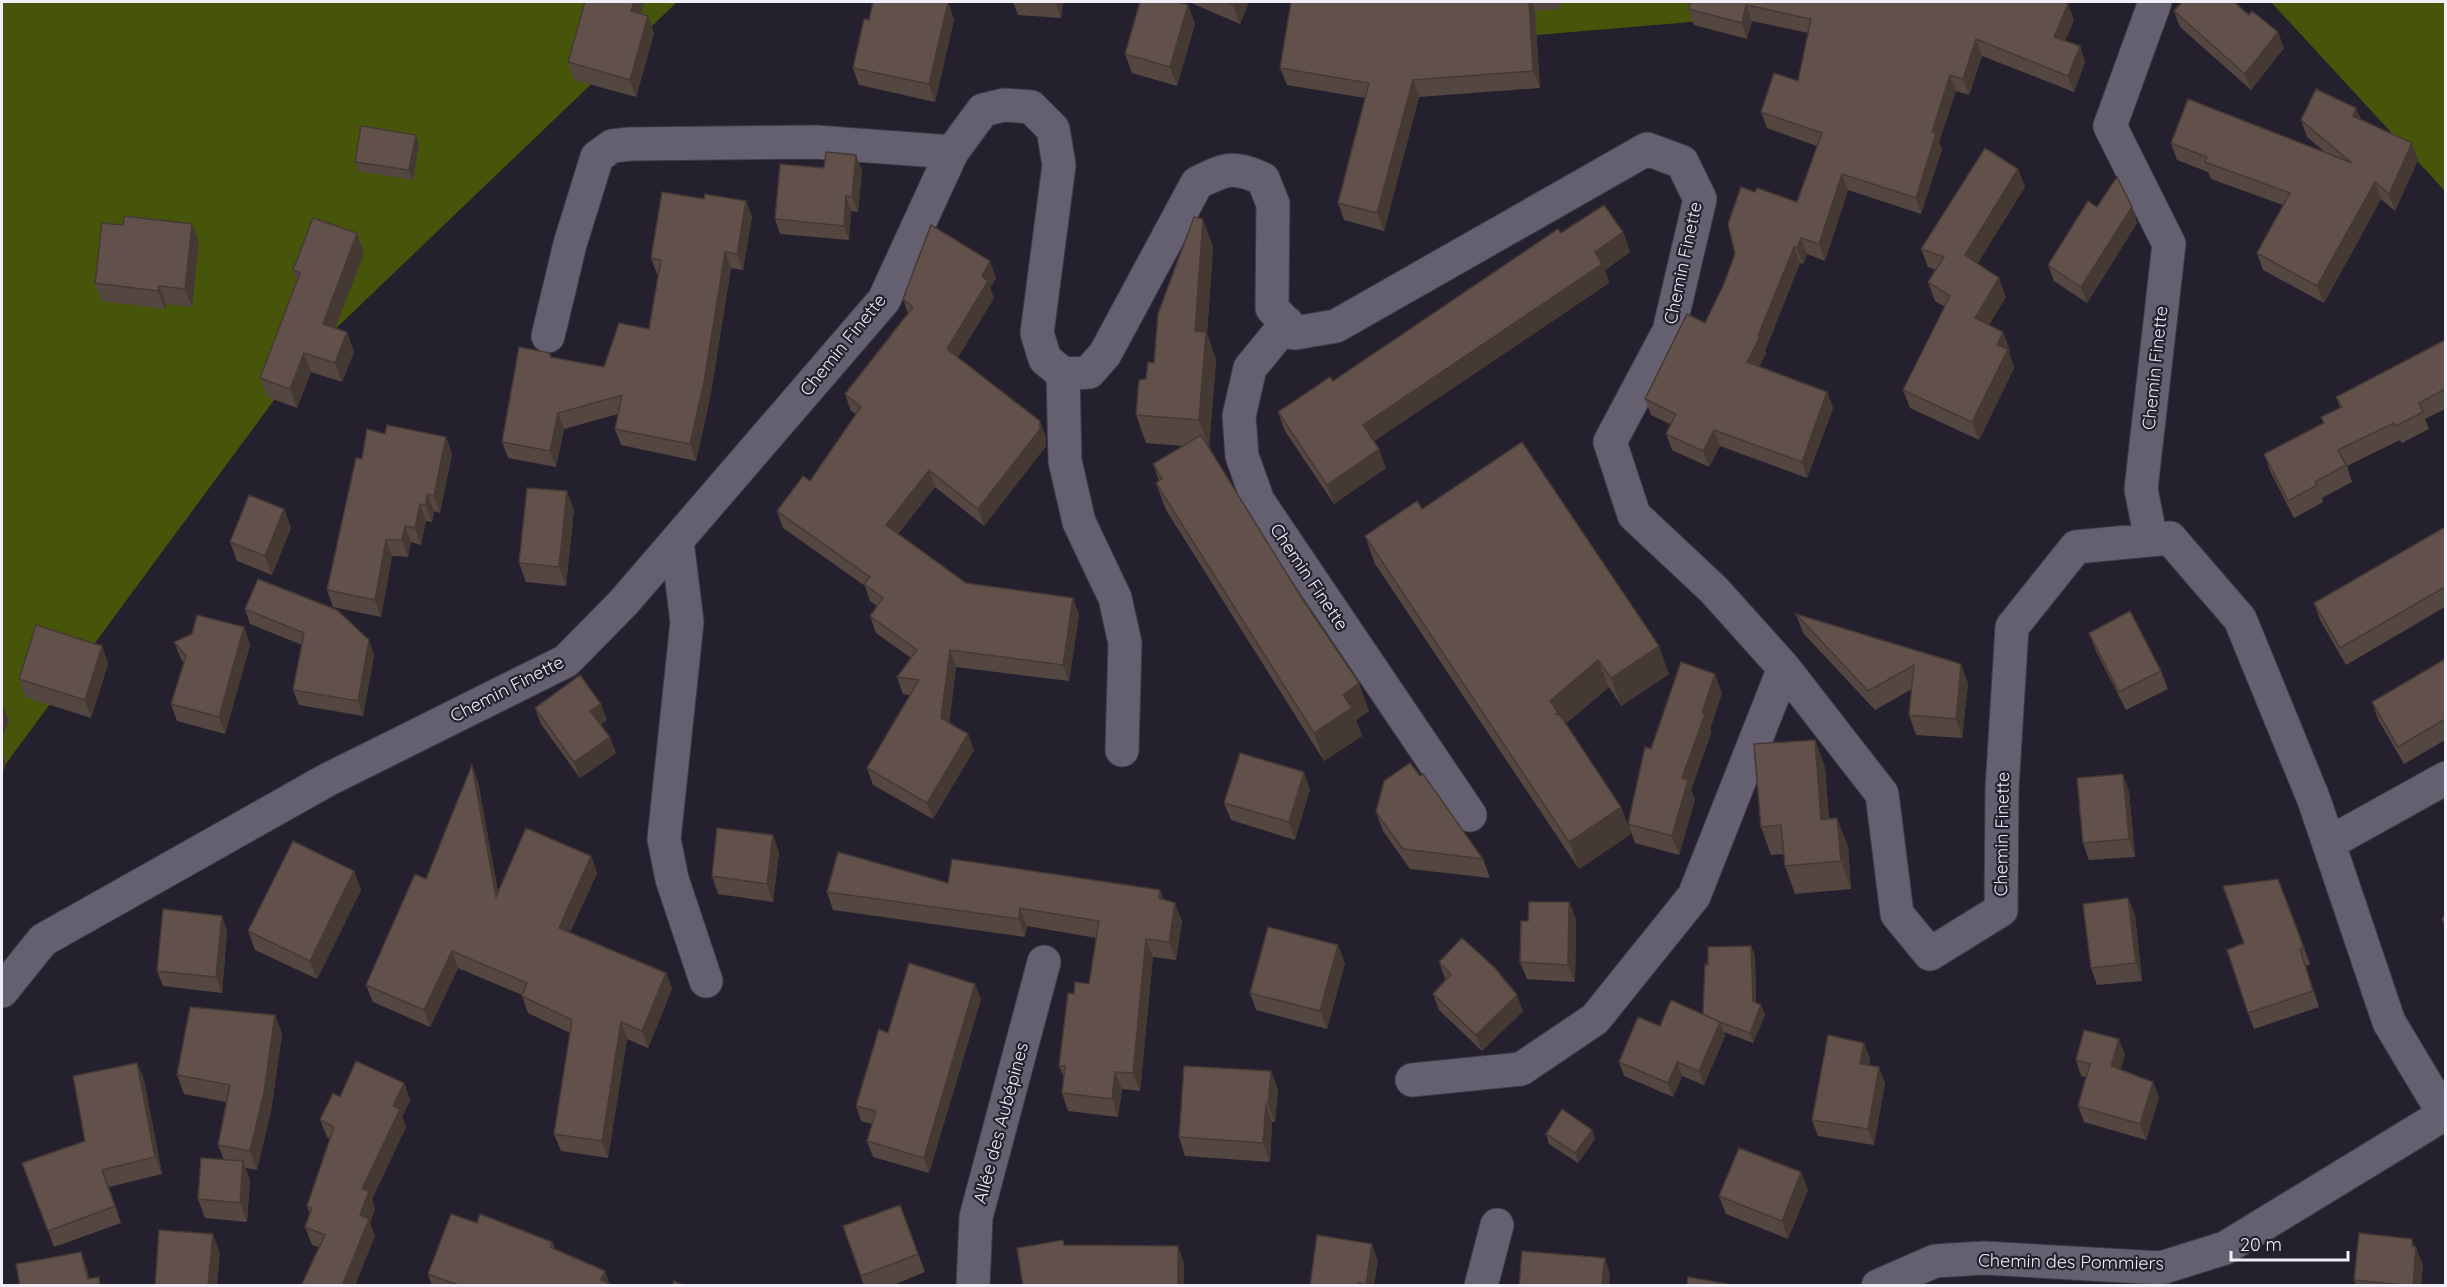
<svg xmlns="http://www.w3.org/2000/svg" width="2447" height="1287" viewBox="0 0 2447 1287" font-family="Quicksand,sans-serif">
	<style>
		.forest { fill: #47550a }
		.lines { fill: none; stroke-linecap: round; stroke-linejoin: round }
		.minor-casing { stroke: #3f3b47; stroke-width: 35 }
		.minor { stroke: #64606f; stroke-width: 33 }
		.wall { fill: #544640 }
		.shaded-wall { fill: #453934 }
		.building { fill: #62514b; stroke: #453934; stroke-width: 1.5 }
		.labels { text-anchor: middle; stroke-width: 4.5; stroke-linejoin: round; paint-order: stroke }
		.street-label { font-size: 18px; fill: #f1eef7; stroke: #24202d }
	</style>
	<rect width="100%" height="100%" fill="#24202d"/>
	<!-- forest -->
	<path class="forest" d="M2 2H677L305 358 2 769Z
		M1291 2H1931L1440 43Z
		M2271 2H2445V191Z"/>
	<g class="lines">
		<defs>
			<path id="minor" d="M1287 323 1250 368 1239 416 1242 456 1258 501 1470 815
				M548 336 570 244 597 157 612 146 630 144 815 142 952 152
				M1063 374 1065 461 1079 522 1115 598 1125 643 1122 750
				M2151 540 2141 489 2169 244 2110 126 2155 2
				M677 541 687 622 664 839 672 879 706 981
				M2329 843 2446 778
				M2 991 43 940 327 780 566 661 624 602 884 300 952 152 983 110 1004 105 1031 107 1053 129 1059 165 1037 333 1045 359 1063 374 1089 372 1105 354 1197 183C1226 169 1233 165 1263 179L1273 204 1272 308 1295 333 1336 326 1647 149 1682 162 1700 199 1669 331 1610 442 1634 515 1714 590 1784 668 1882 794 1897 914 1930 954 2001 910 2002 789 2012 627 2076 547 2170 538 2240 619 2314 800 2389 1022 2444 1114
				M1412 1080 1521 1069 1595 1019 1694 896 1784 668
				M973 1286 976 1217 1044 962
				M1481 1286 1497 1225
				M1878 1286 1935 1261 1984 1258 2161 1268 2225 1248 2446 1113"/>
		</defs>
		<!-- minor casing -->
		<use href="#minor" class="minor-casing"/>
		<!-- minor -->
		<use href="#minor" class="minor"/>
	</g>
	<!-- wall -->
	<path class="wall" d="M948 2 954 20 935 102 859 85 853 68 869 20Z
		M1013 2H1063L1061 18 1018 15Z
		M1189 2H1249L1240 24Z
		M1291 2H1560L1561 9 1535 11 1540 88 1419 97 1384 231 1344 220 1338 203 1365 98 1287 85 1280 68Z
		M1691 2 2074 20 2065 41 2080 46 2085 62 2074 92 1982 56 1969 95 1956 91 1939 142 1942 149 1921 214 1848 190 1825 261 1807 254 1803 264 1800 263 1765 351 1766 353 1759 367 1827 392 1833 408 1807 478 1720 446 1709 467 1672 450 1666 434 1670 424 1651 415 1645 399 1705 323 1723 286 1735 254 1755 192 1797 202 1817 146 1767 128 1761 112 1798 81 1808 33 1752 21 1747 39 1694 25 1688 9Z
		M644 3 641 14 654 33 636 97 574 80 568 62Z
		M1188 5 1195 24 1177 86 1132 73 1125 54Z
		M2174 11 2284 48 2251 90 2180 27Z
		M2356 108 2361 119 2412 143 2418 160 2395 211 2381 199 2324 303 2263 270 2257 253 2283 205 2211 179 2208 172 2177 160 2171 143 2326 153 2307 137 2301 120Z
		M416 135 419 145 413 180 358 171 355 162Z
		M824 168 862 170 858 212 851 211 849 240 780 234 775 219Z
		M2018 169 2025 187 1977 263 2006 297 1989 325 2010 350 2009 352 2014 368 1979 440 1910 408 1903 390 1945 307 1935 301 1928 282 1936 270 1928 267 1921 249Z
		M704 199 746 201 752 217 743 270 731 268 710 398 696 461 621 445 615 429 618 414 564 429 556 467 508 458 502 442 550 353 552 358 604 367 649 329 658 274H657L651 258Z
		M2097 207H2132L2137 223 2087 303 2054 281 2048 265Z
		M192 224 199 242 192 307 166 304 165 309 102 301 95 283 123 225Z
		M1623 232 1630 252 1605 270 1609 283 1374 441 1386 468 1334 504 1285 431 1278 412 1333 381 1561 233Z
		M1213 247 1207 333 1216 360 1209 448 1369 711 1356 720 1362 736 1324 761 1166 510 1156 483 1159 481 1153 464 1183 446 1146 443 1136 415 1146 379Z
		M364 253 335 328 354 352 342 382 311 372 297 408 267 397 260 378 297 281 293 270Z
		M996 278 990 288 994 298 958 357 1046 437V446L984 526 935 487 898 534 966 583 1073 598 1079 615 1069 681 956 667 949 723 974 750 933 819 873 785 867 768 910 695 903 694 897 677 911 658 876 633 870 616 877 606 870 601 865 586 783 528 777 511 810 481 856 414 851 411 845 394 908 313 903 299Z
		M2445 340V409L2425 419 2429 429 2402 443 2400 440 2347 466 2352 482 2322 498 2323 502 2294 518 2270 471 2264 454 2323 423 2321 417 2340 408 2336 397Z
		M385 434 446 437 452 454 440 513 434 511 432 522 426 521 421 545 411 542 408 557 392 556 381 617 333 607 327 590 362 459Z
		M284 509 291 528 272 575 237 561 230 542Z
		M1422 509 1669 674 1621 706 1609 687 1565 724 1621 807 1631 834 1579 869 1375 564 1365 536Z
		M574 510 566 586 526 582 519 563Z
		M2445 527V607L2346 665 2320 620 2314 603Z
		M245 609 374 655 363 716 299 705 293 690 302 645 250 624Z
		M1796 614 1968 683 1962 738 1916 735 1909 715 1912 689 1875 710 1803 633Z
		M244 627 250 645 225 734 177 721 171 704 184 663 181 659 174 642Z
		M2089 633 2161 671 2168 689 2126 710 2096 651Z
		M102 646 108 664 91 718 25 697 19 679Z
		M2445 659V740L2404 764 2378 719 2372 702Z
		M1722 693 1710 729 1711 733 1691 790 1695 799 1679 855 1635 843 1628 824 1651 749Z
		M535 708 607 720 600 725 616 753 580 778 541 724Z
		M1815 740 1825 768 1829 819 1848 846 1851 889 1795 894 1785 866 1784 854 1771 855 1761 827Z
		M472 765 478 782 498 892 591 856 597 873 570 932 666 973 672 989 648 1048 627 1039 608 1158 561 1151 554 1134 570 1033 528 1013 522 996V995L458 968 430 1027 373 1002 366 985 426 879Z
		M1420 776 1483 859 1490 878 1410 869 1383 831 1376 812Z
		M1310 789 1295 840 1231 820 1224 803Z
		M2129 791 2135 857 2089 860 2083 843Z
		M773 835 779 853 773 902 718 894 712 876Z
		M354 871 361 890 317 979 255 950 248 931Z
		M2278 879 2310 964 2306 966 2319 1007 2254 1029 2248 1013 2244 943Z
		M948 883 1160 890 1164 900 1182 921 1176 960 1153 957 1140 1091 1122 1089 1118 1117 1068 1111 1062 1093 1064 1077 1059 1066 1089 984 1096 938 1027 926 1025 937 833 910 827 892Z
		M2128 898 2135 915 2142 981 2097 985 2091 968Z
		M1569 902 1576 920 1575 982 1527 979 1520 962 1528 921Z
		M222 916 227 931 222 993 163 986 157 971Z
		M1755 955 1756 1003 1765 1015 1753 1043 1724 1032 1725 1036 1704 1085 1682 1076 1673 1097 1624 1076 1619 1062 1703 1014 1708 965Z
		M1439 962 1523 1011 1482 1051 1439 1010 1433 994 1446 979 1445 978Z
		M1345 963 1327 1029 1256 1010 1250 993Z
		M981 999 929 1173 873 1157 867 1141 872 1124 861 1121 856 1106 888 1033Z
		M275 1015 282 1034 271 1111 257 1170 245 1168 250 1180 247 1222 205 1218 198 1199 224 1160 218 1145 226 1102 184 1094 177 1075Z
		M2125 1055 2120 1070 2153 1082 2159 1098 2146 1140 2084 1122 2078 1106 2086 1077 2081 1076 2076 1060Z
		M1870 1058 1869 1066 1885 1083 1874 1145 1818 1136 1812 1120Z
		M137 1063 144 1080 162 1174 109 1187 121 1223 54 1247 22 1163 85 1141Z
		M1271 1071 1278 1090 1275 1122H1272L1270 1162 1185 1156 1179 1137Z
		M404 1083 410 1100 402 1117 406 1127 372 1199 375 1209 370 1223 375 1236 319 1247 312 1245 305 1227 310 1214 307 1206 330 1139 327 1137 320 1120 340 1097Z
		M1592 1130 1595 1139 1578 1163 1549 1144 1546 1134Z
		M1801 1172 1808 1190 1788 1239 1726 1214 1719 1196Z
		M900 1205 925 1272 891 1286H864L843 1226Z
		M477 1223 552 1242 555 1249 605 1271 609 1283 614 1286H432L428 1274Z
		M2415 1247 2423 1266 2421 1286H2356L2354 1280Z"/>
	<!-- shaded-wall -->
	<path class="shaded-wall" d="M634 2H644V3L637 29 631 11Z
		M948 2 954 20 935 102 929 84Z
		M1055 2H1063L1061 18Z
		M1234 2H1249L1240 24 1233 5Z
		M1529 2H1532L1535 11 1540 88 1533 71Z
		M2068 4 2074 20 2060 53 2054 37Z
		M1188 5 1195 24 1177 86 1170 67Z
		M1746 5 1752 21 1747 39 1742 23Z
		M648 16 654 33 636 97 630 80Z
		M2278 32 2284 48 2251 90 2245 74Z
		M1976 39 1982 56 1969 95 1963 79Z
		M2080 46 2085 62 2074 92 2068 76Z
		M1950 75 1956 91 1939 142 1942 149 1921 214 1916 198 1932 132Z
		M1413 80 1419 97 1384 231 1377 213Z
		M2356 108 2363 125 2353 116Z
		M416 135 419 145 413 180 409 170Z
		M2412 143 2418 160 2395 211 2389 194Z
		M856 155 862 170 858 212 852 197Z
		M2018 169 2025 187 1972 273 1965 255Z
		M1842 174 1848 190 1825 261 1819 244Z
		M2375 182 2381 199 2324 303 2317 286Z
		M846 196 851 211 849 240 844 226Z
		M746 201 752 217 743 270 737 254Z
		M2132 207 2137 223 2087 303 2081 287Z
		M1203 219 1213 247 1207 333 1216 360 1209 448 1199 420 1195 331Z
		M192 224 199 242 192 307 185 289Z
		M1623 232 1630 252 1605 270 1609 283 1370 444 1363 425 1595 252Z
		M357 233 364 253 330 343 323 324Z
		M1801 238 1807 254 1803 264 1797 248Z
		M1794 247 1800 263 1765 351 1766 353 1753 378 1747 362Z
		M725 252 731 268 710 398 696 461 690 444Z
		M990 261 996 278 990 288 994 298 953 365 947 349 982 276Z
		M1999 278 2006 297 1982 336 1975 318Z
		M159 286 166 304 165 309 158 291Z
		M347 332 354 352 342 382 335 363Z
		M2003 332 2010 350 2009 352 2014 368 1979 440 1972 422 1997 345Z
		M304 353 311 372 297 408 290 389Z
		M1827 392 1833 408 1807 478 1802 462Z
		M558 413 564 429 556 467 550 451Z
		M1040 421 1046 437V446L984 526 978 509Z
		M1714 430 1720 446 1709 467 1703 451Z
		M446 437 452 454 440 513 434 496Z
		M1379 449 1386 468 1334 504 1327 485Z
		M929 470 935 487 892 542 886 525Z
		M567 491 574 510 566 586 559 567Z
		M427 494 434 511 432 522 426 505Z
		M420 504 426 521 421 545 415 528Z
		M284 509 291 528 272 575 265 556Z
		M405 526 411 542 408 557 402 540Z
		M386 540 392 556 381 617 375 600Z
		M1073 598 1079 615 1069 681 1063 665Z
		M244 627 250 645 225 734 219 717Z
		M369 640 374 655 363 716 358 701Z
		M102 646 108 664 91 718 85 700Z
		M1659 646 1669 674 1621 706 1611 678Z
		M950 650 956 667 948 735 941 718Z
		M1598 660 1609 687 1563 726 1550 701Z
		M1961 664 1968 683 1962 738 1956 719Z
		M1715 674 1722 693 1710 729 1711 733 1691 790 1695 799 1679 855 1672 836 1682 778Z
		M1359 683 1369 711 1356 720 1362 736 1324 761 1314 733 1343 695Z
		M2 703 9 721 2 739Z
		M601 704 607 720 596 728 590 711Z
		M968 734 974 750 933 819 927 803Z
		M610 737 616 753 580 778 574 762Z
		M1815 740 1825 768 1831 848 1821 820Z
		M2 754 6 765 2 776Z
		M472 765 478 782 502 914 496 897Z
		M1304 772 1310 789 1295 840 1289 822Z
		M2123 774 2129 791 2135 857 2129 839Z
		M1621 807 1631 834 1579 869 1569 842Z
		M1837 818 1848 846 1851 889 1841 861Z
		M773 835 779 853 773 902 767 884Z
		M591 856 597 873 565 944 559 928Z
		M354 871 361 890 317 979 310 961Z
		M1160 890 1167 908 1159 898Z
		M2128 898 2135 915 2142 981 2136 963Z
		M1569 902 1576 920 1575 982 1568 965Z
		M1175 903 1182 921 1176 960 1169 942Z
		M1020 908 1027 926 1025 937 1019 919Z
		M222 916 227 931 222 993 216 977Z
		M1146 939 1153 957 1140 1091 1133 1073Z
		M1338 945 1345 963 1327 1029 1320 1011Z
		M1751 946 1755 955 1756 1011 1753 1001Z
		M2300 949 2306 966 2319 1007 2313 991Z
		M452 951 458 968 430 1027 424 1010Z
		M666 973 672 989 648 1048 642 1031Z
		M975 984 981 999 929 1173 924 1158Z
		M1517 995 1523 1011 1482 1051 1476 1035Z
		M1761 1005 1765 1015 1753 1043 1750 1033Z
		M275 1015 282 1034 271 1111 257 1170 250 1151Z
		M621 1022 627 1039 608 1158 602 1141Z
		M1720 1022 1725 1036 1704 1085 1699 1071Z
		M2119 1039 2125 1055 2116 1082 2111 1066Z
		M1864 1043 1870 1058 1866 1080 1860 1064Z
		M1677 1062 1682 1076 1673 1097 1668 1083Z
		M137 1063 144 1080 162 1174 155 1157Z
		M1879 1067 1885 1083 1874 1145 1868 1129Z
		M1271 1071 1278 1090 1275 1122 1268 1104Z
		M1115 1072 1122 1089 1118 1117 1112 1099Z
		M2153 1082 2159 1098 2146 1140 2140 1124Z
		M404 1083 410 1100 402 1117 406 1127 372 1199 375 1209 370 1223 375 1236 355 1286H342L360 1215 362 1189 393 1106Z
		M1266 1104 1272 1122 1270 1162 1263 1143Z
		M1592 1130 1595 1139 1578 1163 1575 1153Z
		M243 1161 250 1180 247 1222 240 1203Z
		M1801 1172 1808 1190 1788 1239 1782 1221Z
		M213 1234 220 1253 217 1286H208Z
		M2412 1239 2416 1250V1247L2423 1266 2421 1286H2413Z
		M1372 1244 1378 1261 1374 1286H1366Z
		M1178 1246 1184 1263V1286H1178Z
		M81 1252 87 1268 91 1286 88 1279Z
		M1605 1258 1610 1274 1609 1286H1602Z
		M605 1271 610 1286 601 1280Z"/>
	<!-- building -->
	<path class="building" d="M585 2H634L631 11 648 16 630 80 568 62Z
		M873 2H948L929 84 853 68 864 19 869 20Z
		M1140 2H1177L1188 5 1170 67 1125 54Z
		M1225 2H1234L1233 5Z
		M1291 2H1529L1533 71 1413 80 1377 213 1338 203 1369 83 1280 68Z
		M1691 2H2063L2068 4 2054 37 2080 46 2068 76 1976 39 1963 79 1950 75 1932 132 1936 133 1916 198 1842 174 1819 244 1801 238 1797 248 1794 247 1758 336 1760 337 1747 362 1827 392 1802 462 1714 430 1703 451 1666 434 1676 414 1645 399 1687 314 1705 323 1723 286 1735 254 1728 224 1741 187 1755 192 1757 188 1797 202 1822 133 1761 112 1774 73 1798 81 1811 19 1746 5 1742 23 1688 9Z
		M2182 2H2234L2249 15 2252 11 2278 32 2245 74 2174 11Z
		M2316 89 2356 108 2353 116 2412 143 2389 194 2375 182 2317 286 2257 253 2290 193 2205 162 2207 157 2171 143 2188 99 2352 163 2301 120Z
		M361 126 416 135 409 170 355 162Z
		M1985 148 2018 169 1965 255 1999 278 1975 318 2003 332 1997 345 2008 349 1972 422 1903 390 1950 296 1928 282 1944 257 1921 249Z
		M826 152 856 155 852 197 846 196 844 226 775 219 780 164 824 168Z
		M2117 177 2132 207 2081 287 2048 265 2088 201 2097 207Z
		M662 192 704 199 705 194 746 201 737 254 725 252 704 382 690 444 615 429 622 395 558 413 550 451 502 442 519 347 550 353V357L604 367 619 323 649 329 661 260 651 258Z
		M1604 205 1623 232 1595 252 1602 264 1363 425 1379 449 1327 485 1278 412 1330 377 1333 381 1558 229 1561 233Z
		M124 216 192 224 185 289 159 286 158 291 95 283 102 223 123 225Z
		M1194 217 1203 219 1195 331 1206 332 1199 420 1136 415 1139 380 1146 379 1148 362 1154 363 1158 314Z
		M313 218 357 233 323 324 347 332 335 363 304 353 290 389 260 378 300 273 293 270Z
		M931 225 990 261 982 276 988 281 947 349 1040 421V429L978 509 929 470 886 525 966 583 1073 598 1063 665 950 650 941 718 968 734 927 803 867 768 919 680 897 677 917 650 870 616 883 598 864 584 870 577 777 511 803 476 810 481 861 407 845 394 913 307 903 299Z
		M2445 340V389L2419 403 2423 412 2396 426 2394 423 2338 450 2346 465 2315 482 2317 485 2288 501 2264 454 2324 423 2321 417 2342 407 2336 397Z
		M387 425 446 437 434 496 427 494 426 505 420 504 415 528 405 526 402 540H386L375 600 327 590 356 458 362 459 367 429 385 434Z
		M1201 435 1303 600 1359 683 1343 695 1352 708 1314 733 1156 483 1162 479 1153 464Z
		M1522 442 1659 646 1611 678 1598 660 1550 701 1558 713 1556 714 1560 715 1621 807 1569 842 1365 536 1417 501 1422 509Z
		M527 488 567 491 559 567 519 563Z
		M249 495 284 509 265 556 230 542Z
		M2445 527V587L2340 648 2314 603Z
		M258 579 337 610 369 640 358 701 293 690 304 633 245 609Z
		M2130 611 2161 671 2119 692 2089 633Z
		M1796 614 1961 664 1956 719 1909 715 1914 665 1868 691Z
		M197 615 244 627 219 717 171 704 186 656 174 642 192 634Z
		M36 625 102 646 85 700 19 679Z
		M2445 659V719L2398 747 2372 702Z
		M1681 662 1715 674 1702 713 1705 714 1682 778 1688 780 1672 836 1628 824 1645 747 1651 749Z
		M580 675 601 704 590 711 610 737 574 762 535 708Z
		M1815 740 1821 820 1837 818 1841 861 1785 866 1781 825 1761 827 1754 744Z
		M1240 753 1304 772 1289 822 1224 803Z
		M1410 763 1420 776 1423 774 1483 859 1403 849 1376 812 1384 781Z
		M472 765 496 897 526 828 591 856 559 928 666 973 642 1031 621 1022 602 1141 554 1134 572 1020 522 996 527 983 452 951 424 1010 366 985 415 874 426 879Z
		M2123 774 2129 839 2083 843 2077 778Z
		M717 828 773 835 767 884 712 876Z
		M293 841 354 871 310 961 248 931Z
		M838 852 948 883 952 859 1160 890 1159 898 1175 903 1169 942 1146 939 1133 1073 1115 1072 1112 1099 1062 1093 1065 1066H1059L1068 993 1074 994 1075 982 1089 984 1099 921 1020 908 1019 919 827 892Z
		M2278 879 2304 948 2300 949 2313 991 2248 1013 2227 950 2244 943 2223 886Z
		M2128 898 2136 963 2091 968 2083 904Z
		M1529 902H1569L1568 965 1520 962 1521 921H1528Z
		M163 909 222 916 216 977 157 971Z
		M2445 916V925L2442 919Z
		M1268 927 1338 945 1320 1011 1250 993Z
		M1462 938 1495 968 1517 995 1476 1035 1433 994 1451 974 1439 962Z
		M1751 946 1753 1001 1761 1005 1750 1033 1720 1022 1703 1014 1705 964 1708 965V947Z
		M909 963 975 984 924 1158 867 1141 876 1111 856 1106 879 1029 888 1033Z
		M1671 1000 1720 1022 1699 1071 1677 1062 1668 1083 1619 1062 1638 1017 1660 1026Z
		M190 1007 275 1015 264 1092 250 1151 218 1145 230 1085 177 1075Z
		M2084 1030 2119 1039 2111 1066 2153 1082 2140 1124 2078 1106 2090 1064 2076 1060Z
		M1828 1035 1864 1043 1860 1064 1879 1067 1868 1129 1812 1120Z
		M356 1061 404 1083 393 1106 400 1109 362 1189 369 1191 360 1215 369 1219 342 1286H301L325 1235 305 1227 312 1208 307 1206 334 1127 320 1120 333 1093 340 1097Z
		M137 1063 155 1157 102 1170 115 1206 48 1231 22 1163 85 1141 73 1076Z
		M1184 1066 1271 1071 1268 1104H1266L1263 1143 1179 1137Z
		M1562 1109 1592 1130 1575 1153 1546 1134Z
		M1739 1148 1801 1172 1782 1221 1719 1196Z
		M201 1158 243 1161 240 1203 198 1199Z
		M900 1205 918 1254 861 1276 843 1226Z
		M451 1214 477 1223 480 1214 552 1242 550 1247 605 1271 601 1280 614 1286H461L428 1274Z
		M159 1230 213 1234 208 1286H155Z
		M2359 1233 2412 1239V1246L2416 1247 2413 1286 2354 1280Z
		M1317 1235 1372 1244 1366 1285 1358 1283V1286H1310Z
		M1063 1240 1064 1245 1178 1246V1286H1023L1017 1248Z
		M1522 1251 1605 1258 1602 1286H1519Z
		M81 1252 88 1279 99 1277 100 1286H20L16 1264Z
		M1688 1277 1728 1284 1727 1286H1687Z
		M674 1281 686 1286H672Z"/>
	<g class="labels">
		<!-- street labels -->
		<g class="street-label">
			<text transform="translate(1683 263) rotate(-78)" y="6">Chemin Finette</text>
			<text transform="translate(843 345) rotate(-51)" y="6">Chemin Finette</text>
			<text transform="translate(2155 368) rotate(-84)" y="6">Chemin Finette</text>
			<text transform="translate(1309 577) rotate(56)" y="6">Chemin Finette</text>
			<text transform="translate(507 689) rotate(-27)" y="6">Chemin Finette</text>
			<text transform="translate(2002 834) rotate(-89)" y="6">Chemin Finette</text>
			<text transform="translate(1001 1123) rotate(-75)" y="6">Allée des Aubépines</text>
			<text transform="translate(2071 1262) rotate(1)" y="6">Chemin des Pommiers</text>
		</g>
	</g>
	<!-- border -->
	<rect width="2447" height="1287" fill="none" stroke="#f1eef7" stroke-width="6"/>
	<!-- scale -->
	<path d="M2231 1251v9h117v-9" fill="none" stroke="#f1eef7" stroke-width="3"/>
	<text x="2240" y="1251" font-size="18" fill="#f1eef7" stroke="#24202d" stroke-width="4.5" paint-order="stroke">20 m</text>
</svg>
